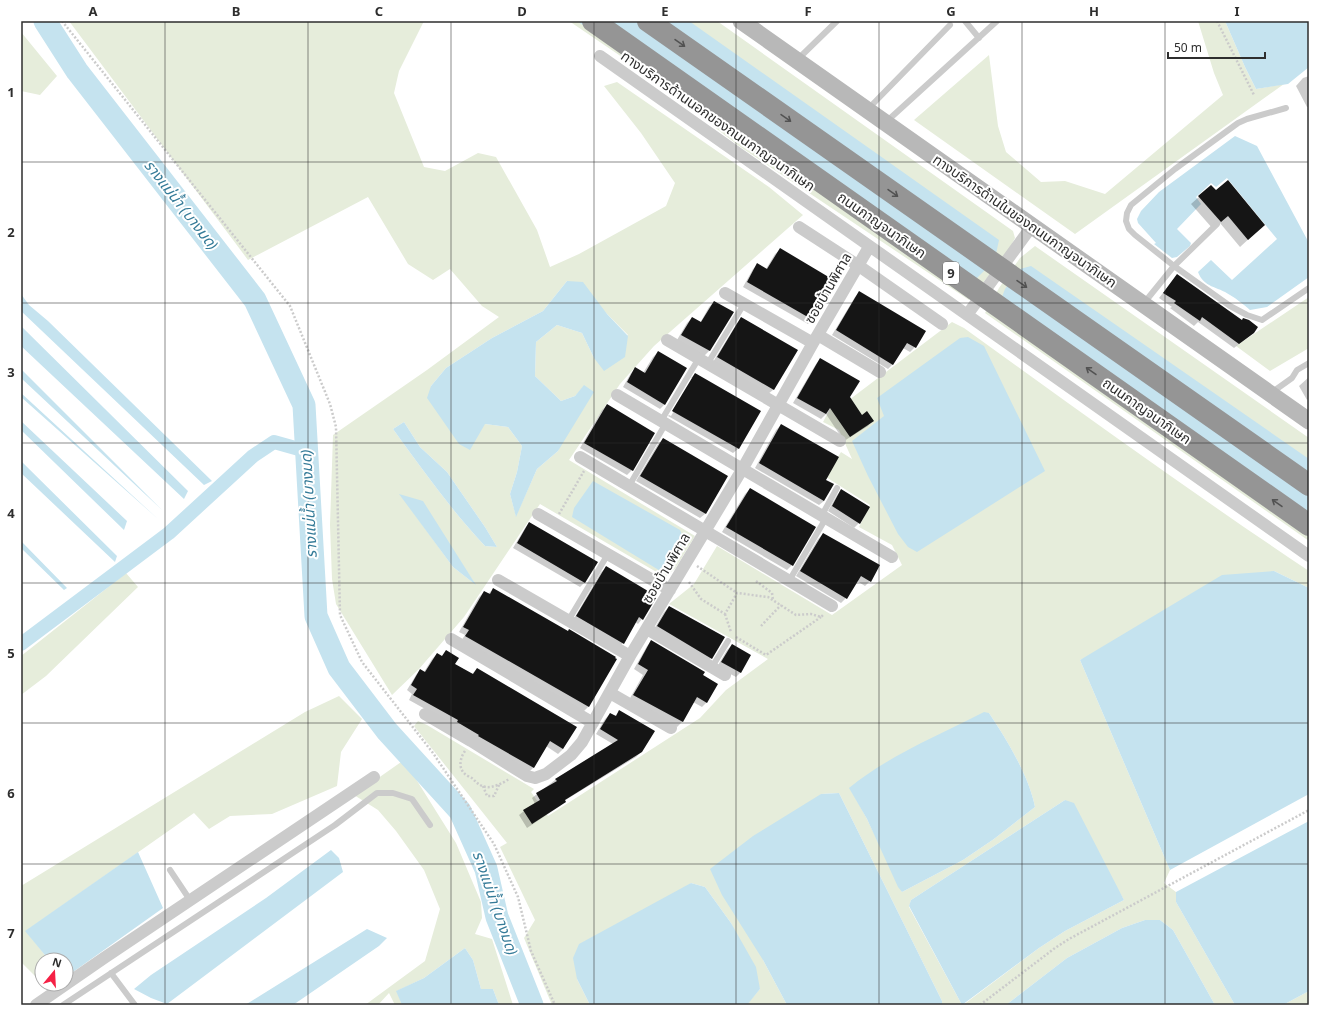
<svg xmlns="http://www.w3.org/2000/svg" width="1330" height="1026" viewBox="0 0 1330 1026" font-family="'Noto Sans','Noto Sans Thai',sans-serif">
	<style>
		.green { fill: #e6eddb; fill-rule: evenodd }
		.water { fill: #c5e3ef }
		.shadow { fill: #0003 }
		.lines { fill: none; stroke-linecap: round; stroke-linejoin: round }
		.canal { stroke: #c5e3ef; stroke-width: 14 }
		.river { stroke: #c5e3ef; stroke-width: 23 }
		.building { fill: #151515 }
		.path { stroke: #cbcbcb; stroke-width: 2.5; stroke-dasharray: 2 2; stroke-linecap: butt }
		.lane { stroke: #cbcbcb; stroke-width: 6 }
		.street { stroke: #cbcbcb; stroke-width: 12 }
		.secondary { stroke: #b8b8b8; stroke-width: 17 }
		.highway-bridge { stroke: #959595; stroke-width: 22 }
		.oneway { stroke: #525252 }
		.grid { fill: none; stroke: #2e2e2e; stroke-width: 1; stroke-opacity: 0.55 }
		.labels { text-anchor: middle; stroke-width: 4; stroke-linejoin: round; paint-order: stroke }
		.shield { fill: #fff; stroke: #6d6d6d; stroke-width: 1 }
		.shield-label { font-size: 13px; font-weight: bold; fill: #2e2e2e }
		.street-label { font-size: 14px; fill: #2e2e2e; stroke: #fff }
		.water-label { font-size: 15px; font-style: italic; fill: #357b98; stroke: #fff }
		.neatline { fill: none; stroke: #2e2e2e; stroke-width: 1.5 }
		.grid-label { font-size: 13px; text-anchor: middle; font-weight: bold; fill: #2e2e2e }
	</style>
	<rect width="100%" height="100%" fill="#fff"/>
	<!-- green -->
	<path class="green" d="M69 21H424L399 71 394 93 424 167 445 171 478 153 496 157 537 230 550 267 579 254 666 206 675 183 641 133 604 86 617 82 769 187 803 215 654 346 620 384 569 460 695 536 675 569 665 577 540 504 464 617 419 669 392 695 336 604 332 579 330 525 333 435 427 370 499 317 482 306 450 269 433 280 408 264 368 197 248 260ZM567 281 607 314 628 335 594 358 582 333 557 325 536 342 535 376 561 401 575 396 584 386 558 451 537 469 516 516 510 494 517 472 522 446 508 427 485 424 431 386 446 368 492 338 543 311ZM404 422 420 447 447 472 485 527 497 547 485 546C451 510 422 469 393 429ZM400 494 451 547 475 584 453 567Z
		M569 21H717L1013 231 1015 238 1007 253 969 300 739 146 713 126 716 121Z
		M1198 21H1225L1245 67 1256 89 1284 84 1075 234 914 120 989 55 998 126 1006 152 1041 182 1065 181 1105 194 1223 95 1214 73Z
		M21 32 57 76 40 95 21 91Z
		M1035 246 1309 438V541L985 313 999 288 1020 258Z
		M1309 297V348L1270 371 1236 346Z
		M952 322 964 328C1078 410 1192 493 1309 571V588L1274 571 1080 660 1170 870 1164 883 1176 892V902L1235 1005H1215L1173 930 1160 920H1145L1122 928 1067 958 1006 1005H963L1039 948 1065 931 1124 900 1065 800 911 900 909 907 962 1005H942V1001L839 793 821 794 763 960 787 1005H746L760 989 731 923 705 887 691 883 577 979 590 1005H552L524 938 535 920 500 847 507 843 414 726 418 721 427 725 534 789 531 792 548 816 700 718 726 690 768 659 669 604 694 584 717 546 832 615 902 565 892 545 859 527 870 505 826 477 841 452 852 459 839 430 823 422 838 394 849 400ZM989 713C1007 740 1029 776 1035 807L994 839 963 860 902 892 867 819 850 788Z
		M126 573 138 587 46 676 21 695V656Z
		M339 696 362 719 341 752 337 786 272 814 230 816 209 829 194 813 26 931 49 960H42V983L21 962V886L305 712Z
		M404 760 456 843 481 902 482 918 475 934 492 939 513 1005H499L493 989H481L473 960 465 948 424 978 397 991 402 1005H395L389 993 378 1005H365L425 961 440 909 424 870 396 831 378 810 354 795Z
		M1309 991V1005H1283Z"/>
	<!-- water -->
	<path class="water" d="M577 21H689L999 240 996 254 984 271 964 291Z
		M1225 21H1309V67L1288 84 1256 89 1245 67Z
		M1235 136 1257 146 1309 243V277L1267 307 1250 310C1244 305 1237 299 1230 295 1217 286 1204 288 1198 272L1211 260 1232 280 1277 239 1227 178 1216 187 1211 183 1196 197 1201 204 1177 229 1191 243 1190 246 1177 257 1172 258 1154 244 1156 243 1138 223 1137 219 1141 211 1159 192Z
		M1031 266 1309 459V533L996 313 1005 289 1020 269Z
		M567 281 583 282 607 314 628 336 625 357 604 371 594 358 582 333 557 325 536 342 535 376 561 401 575 396 584 385 594 392 558 451 537 469 516 517 510 494 517 472 522 446 508 427 485 424 470 450 459 444 427 398 431 386 446 368 492 338 543 311Z
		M21 294 29 305 48 321 212 481 204 485 21 311Z
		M21 326 188 491 184 499 21 346Z
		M968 337 984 346 1045 471 917 552 908 547 898 534 868 476 852 441 884 416 877 398 960 338Z
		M21 369 162 510 21 378Z
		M21 393 158 519 21 397Z
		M21 421 127 521 124 530 21 430Z
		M404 422 420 447 447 472 485 527 497 547 485 546C451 510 422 469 393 429Z
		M21 461 117 556 115 562 21 473Z
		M593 481 680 530 684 539C680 553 673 563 662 572L572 517 574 508Z
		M399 494 423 501 476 585 453 567Z
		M21 541 67 588 64 590 21 548Z
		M1274 571 1309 588V794L1170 870 1080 660 1222 575Z
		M984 712 989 713C1007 740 1029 776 1035 807L994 839 963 860 902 892 898 887 867 819 849 788C888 756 939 735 984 712Z
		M839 793 942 1001V1005H787L763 960 722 895 710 869 753 836 821 794Z
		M1065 800 1074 803 1124 900 1065 931 1039 948 962 1005 909 906 911 900Z
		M1309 821V991L1283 1005H1235L1176 902V892Z
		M331 850 339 858 343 872 167 1004 151 998 134 989 151 975 266 898Z
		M138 852 163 908 66 977V960H49L25 931Z
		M691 883 705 887 731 923 756 967 760 989 747 1005H590L577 979 573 958 579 944Z
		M1145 920H1160L1173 930 1215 1005H1006L1067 958 1122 928Z
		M367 929 387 938 379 946 293 1005H245Z
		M465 948 473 960 481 989H493L499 1005H402L396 991 424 978Z"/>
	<!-- shadow -->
	<path class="shadow" d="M1309 76V107H1307L1296 86 1303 78Z
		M1211 186 1216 192 1264 225 1240 247 1220 223 1213 229 1191 204Z
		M780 250 813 319 808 324 743 287 753 269 758 264 766 269 775 254Z
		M1177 275 1253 333 1234 348 1198 322 1194 326 1170 308 1172 307 1159 298Z
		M859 293 915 347 910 352 903 348 893 364 888 369 832 335 855 297Z
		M714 302 732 313 709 351 704 356 677 340 687 323 692 318 700 323 709 307Z
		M742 318 796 350 773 390 768 394 713 362 737 323Z
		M658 352 664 405 660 409 623 387 631 373 636 368 643 373 653 357Z
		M820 359 862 416 872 421 868 426 844 441 826 414 821 419 793 403 816 364Z
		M695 374 759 411 738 449 733 453 668 416 669 415 671 416 693 378H691Z
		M1309 377V398L1307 400 1299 386Z
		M607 405 632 470 627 475 580 448 602 410Z
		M781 425 825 480 824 501 819 505 755 468 776 430Z
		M663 439 727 476 705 514 700 518 636 481 658 444Z
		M750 489 792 565 787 570 722 532 745 494Z
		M841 490 859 523 854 528 828 511 837 495Z
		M529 523 585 582 580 587 513 548 525 528Z
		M823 534 870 581 865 586 857 581 846 598 841 603 796 576 818 539Z
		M606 568 642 619 638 624 635 622 623 643 618 648 572 622 601 572Z
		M493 589 615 659 588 707 583 712 461 641 465 635 459 632 479 597 484 592 488 594Z
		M669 607 711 658 706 663 653 631 664 612Z
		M651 641 717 684 706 703 702 707 693 702 682 722 677 727 629 700 643 675 634 669 647 646Z
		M732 645 750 655 740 673 736 677 717 667 727 650Z
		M446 652 454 664 472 674 477 669 575 727 563 749 558 754 546 746 534 767 529 772 454 725 409 700 412 694 407 690 416 675 420 670 424 672 432 659 437 654 441 657Z
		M620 711 641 752 636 757 564 801 560 806 527 828 519 815 524 811 535 804 532 798 537 794 555 780 613 744 596 734 605 719 610 714 615 716Z"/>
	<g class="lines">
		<!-- canal -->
		<path class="canal" d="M21 644 169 533 253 456 274 442 306 451"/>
		<!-- river -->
		<path class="river" d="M45 21 77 71 255 300 304 405 316 616 339 668 387 731 460 811 486 869 497 917 532 1005"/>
	</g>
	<!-- building -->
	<path class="building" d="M1228 180 1265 225 1248 240 1228 216 1221 222 1198 196 1211 185 1216 190Z
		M780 248 837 282 813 320 747 282 757 263 767 269Z
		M1177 274 1242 320 1243 318 1249 320 1258 327 1254 333 1239 344 1202 317 1200 321 1174 303 1176 301 1163 293Z
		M859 291 926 331 916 348 907 343 893 365 836 330Z
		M714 301 734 312 710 351 681 335 692 317 701 322Z
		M741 317 798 350 774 390 717 357Z
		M658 351 687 368 665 405 627 382 635 367 645 373Z
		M820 358 860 381 850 397 862 415 867 411 874 421 850 437 830 408 826 414 797 398Z
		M695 373 761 411 739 449 672 411Z
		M607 404 655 433 633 471 584 443Z
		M781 424 839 457 826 480 834 484 824 501 759 463Z
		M663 438 728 476 706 514 640 476Z
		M750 488 816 527 793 566 726 527Z
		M841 489 870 507 860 524 832 506Z
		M529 522 598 562 585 583 517 543Z
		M823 533 880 565 871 582 861 576 847 599 800 571Z
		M606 566 653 594 652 596 656 598 643 620 639 617 624 644 576 616Z
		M493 588 568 631 569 629 616 657 615 658 617 659 589 707 465 636 469 630 463 627 484 591 490 594Z
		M669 606 725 637 712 659 657 626Z
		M651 640 705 672 703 675 718 684 707 703 697 697 683 722 633 695 648 670 638 664Z
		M732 644 751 655 741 673 721 662Z
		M446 650 459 658 455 664 473 674 477 668 577 727 563 749 550 741 534 768 478 736 479 735 457 722 458 720 413 695 417 689 411 685 420 669 425 672 437 653 442 656Z
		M619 710 655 731 642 752 565 800 566 802 532 824 523 810 540 800 536 793 557 781 555 779 618 740 600 729 610 713 616 716Z"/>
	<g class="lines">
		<!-- path -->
		<path class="path" d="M62 21 290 306 330 404 336 427 340 615 362 662 433 753 494 844 518 897 531 951 555 1005
			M1217 21 1254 95
			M559 514 584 471
			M697 566 737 593
			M756 581 772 593 773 600
			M689 582 701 599 725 614 737 593 768 597 796 615 811 614 821 617 824 614
			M725 614 731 632
			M761 626 781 605
			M736 637 766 655 821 617
			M465 751C460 758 458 768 465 774 467 776 471 777 473 779 477 783 480 786 486 787 493 788 503 783 509 779
			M483 786 487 796H494L499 785
			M980 1005 1055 948 1069 939 1309 810"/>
		<!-- lane -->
		<path class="lane" d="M965 21 979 38
			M798 59 837 21
			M1286 108 1247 119 1238 123 1175 169 1131 205 1127 213 1126 221 1129 229 1135 235 1174 266 1230 306 1247 315 1262 320 1309 288
			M868 109 950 25
			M886 122 997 21
			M1144 303 1174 266 1217 224
			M708 363 744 304
			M1271 393 1292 378 1297 370 1309 363
			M661 421 699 358
			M629 486 666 423
			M822 515 837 488
			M789 581 826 518
			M568 621 608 554
			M712 667 728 641
			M170 870 190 900
			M111 973 135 1005
			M63 1005 335 825 377 793H393L412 799 430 825"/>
		<!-- street -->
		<path class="street" d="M600 56 1309 556
			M799 227 859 266 942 324
			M725 293 813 343
			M967 315 1032 226
			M818 335 880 372
			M667 340 840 441
			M617 395 892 557
			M580 457 832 606
			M538 514 670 590
			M498 580 630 656
			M647 629 725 675
			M451 639 593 723
			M610 693 671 728
			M425 714 471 741 527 776 535 778 546 774 571 755 582 742 630 656 743 468 813 343 869 247
			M36 1005 104 958 374 777"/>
		<!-- secondary -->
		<path class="secondary" d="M741 21 1309 421"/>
		<!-- highway-bridge -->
		<path class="highway-bridge" d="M593 21 1309 525
			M648 21 1309 485"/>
	</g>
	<!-- one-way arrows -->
	<defs><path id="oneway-shaft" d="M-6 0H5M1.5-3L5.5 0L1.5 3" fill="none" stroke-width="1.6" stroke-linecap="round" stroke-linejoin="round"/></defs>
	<g class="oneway">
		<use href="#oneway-shaft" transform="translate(680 43) rotate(35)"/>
		<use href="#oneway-shaft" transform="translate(786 118) rotate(35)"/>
		<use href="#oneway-shaft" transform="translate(893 193) rotate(35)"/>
		<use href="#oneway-shaft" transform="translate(1022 284) rotate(35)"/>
		<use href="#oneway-shaft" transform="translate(1091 371) rotate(-145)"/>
		<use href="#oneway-shaft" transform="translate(1277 503) rotate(-145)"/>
	</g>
	<!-- grid -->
	<path class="grid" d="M165 21V1005M308 21V1005M451 21V1005M594 21V1005M736 21V1005M879 21V1005M1022 21V1005M1165 21V1005M21 162H1309M21 303H1309M21 443H1309M21 583H1309M21 723H1309M21 864H1309"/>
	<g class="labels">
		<!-- shield labels -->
		<rect class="shield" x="943" y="262" width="16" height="22" rx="3"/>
		<g class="shield-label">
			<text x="951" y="278">9</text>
		</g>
		<!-- street labels -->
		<g class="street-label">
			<text transform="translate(718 121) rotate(35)" y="5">ทางบริการด้านนอกของถนนกาญจนาภิเษก</text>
			<text transform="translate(1025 221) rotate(35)" y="5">ทางบริการด้านในของถนนกาญจนาภิเษก</text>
			<text transform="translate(882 225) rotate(35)" y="5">ถนนกาญจนาภิเษก</text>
			<text transform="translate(828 288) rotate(-60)" y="5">ซอยบ้านพิศาล</text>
			<text transform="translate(1147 411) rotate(35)" y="5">ถนนกาญจนาภิเษก</text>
			<text transform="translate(666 568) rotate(-59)" y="5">ซอยบ้านพิศาล</text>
		</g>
		<!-- water labels -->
		<g class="water-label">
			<text transform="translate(181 205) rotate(52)" y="5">รางแม่น้ำ (บางมด)</text>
			<text transform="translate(309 504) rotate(-93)" y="5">รางแม่น้ำ (บางมด)</text>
			<text transform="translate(495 903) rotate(71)" y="5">รางแม่น้ำ (บางมด)</text>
		</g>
	</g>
	<!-- border -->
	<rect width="1330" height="1026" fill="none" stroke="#ffffff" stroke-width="44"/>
	<!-- north arrow -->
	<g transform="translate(54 972) rotate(18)"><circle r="19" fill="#ffffff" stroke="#ababab"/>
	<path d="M0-3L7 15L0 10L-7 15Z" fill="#f52145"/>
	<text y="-6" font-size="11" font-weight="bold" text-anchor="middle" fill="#2e2e2e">N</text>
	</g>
	<!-- scale -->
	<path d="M1168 52v6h97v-6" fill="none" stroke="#2e2e2e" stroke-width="2"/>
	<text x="1174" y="52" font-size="12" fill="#2e2e2e" stroke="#ffffff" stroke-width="3" paint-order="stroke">50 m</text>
	<rect x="22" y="22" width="1286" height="982" class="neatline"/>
	<g class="grid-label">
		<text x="93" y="16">A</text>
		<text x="236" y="16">B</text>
		<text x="379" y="16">C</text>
		<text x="522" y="16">D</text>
		<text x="665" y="16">E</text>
		<text x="808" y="16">F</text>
		<text x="951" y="16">G</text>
		<text x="1094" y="16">H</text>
		<text x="1237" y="16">I</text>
		<text x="11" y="97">1</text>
		<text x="11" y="237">2</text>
		<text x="11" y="377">3</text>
		<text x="11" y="518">4</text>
		<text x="11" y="658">5</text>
		<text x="11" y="798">6</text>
		<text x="11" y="938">7</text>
	</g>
</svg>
